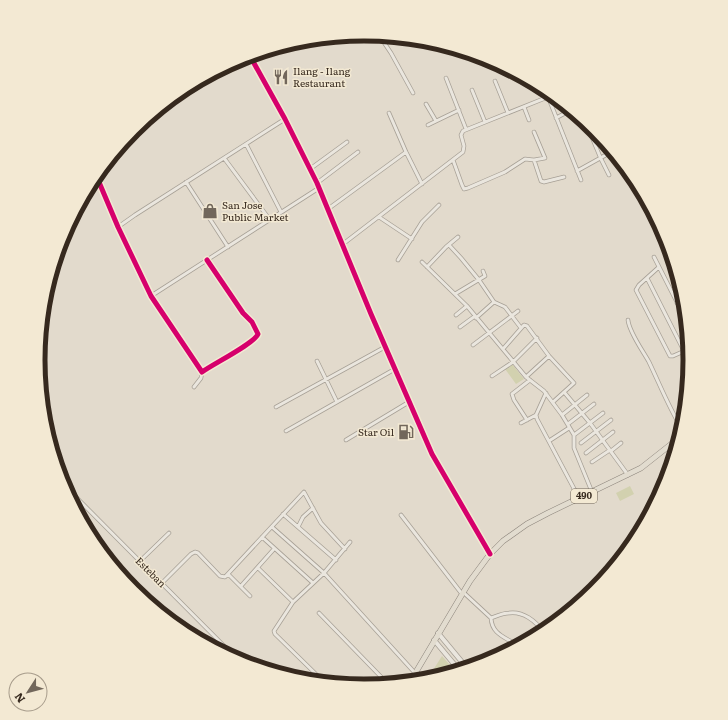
<svg xmlns="http://www.w3.org/2000/svg" width="728" height="720" viewBox="0 0 728 720" font-family="Literata,serif">
	<style>
		.green { fill: #d2d1af }
		.lines { fill: none; stroke-linecap: round; stroke-linejoin: round }
		.minor-casing { stroke: #a7a096; stroke-width: 4.5 }
		.tertiary-casing { stroke: #a7a096; stroke-width: 5.5 }
		.primary-casing { stroke: #8d857c; stroke-width: 6 }
		.minor { stroke: #eae6de; stroke-width: 3 }
		.tertiary { stroke: #eae6de; stroke-width: 4 }
		.primary { stroke: #e2dccf; stroke-width: 5 }
		.cycleway-casing { stroke: #f3e9d3; stroke-width: 8 }
		.cycleway { stroke: #d6006c; stroke-width: 5 }
		.labels { text-anchor: middle; stroke-width: 3; stroke-linejoin: round; paint-order: stroke }
		.shield { fill: #f3e9d3; stroke: #6f6354; stroke-width: 1 }
		.shield-label { font-size: 9px; font-weight: bold; fill: #36291e }
		.poi-label { font-size: 10px; fill: #36291e; stroke: #f3e9d3; text-anchor: start }
		.street-label { font-size: 10px; fill: #36291e; stroke: #f3e9d3 }
		.rim { fill: none; stroke: #36291e; stroke-width: 5 }
	</style>
	<rect width="100%" height="100%" fill="#e2dacc"/>
	<!-- green -->
	<path class="green" d="M512 364 524 379 516 384 505 369Z
		M630 486 634 494 620 501 616 493Z
		M442 656 455 671 429 679 428 678Z"/>
	<g class="lines">
		<defs>
			<path id="minor" d="M379 35 391 53 413 93
				M446 78 466 129
				M495 81 508 113
				M545 89 581 180
				M472 90 485 122
				M426 104 436 121
				M524 107 529 120
				M389 113 406 152 422 184
				M556 118 571 110
				M586 123 601 159 609 175
				M428 125 459 110
				M246 144 281 212
				M224 158 270 220
				M453 160 462 185 464 189 468 188 505 172 525 159 534 160 545 158 534 132
				M534 160 541 181 544 182 564 177
				M310 169 347 142
				M577 171 613 151
				M96 175 118 227 151 296 202 372C213 364 255 343 258 334L252 322 243 313 207 260
				M186 182 228 247
				M317 183 358 152
				M328 209 406 152
				M379 217 412 239
				M656 219 670 267
				M118 227 135 215 285 119
				M343 244 463 152 464 146 461 135 463 131 548 97
				M449 245 461 258 479 280 494 302 505 307 521 328
				M654 257 686 320
				M398 260 422 222 439 205
				M422 262 467 306 526 377 544 391 562 415 574 435V448L592 492
				M427 267 446 247 458 237
				M659 267 639 285 636 290 670 356H673L689 349
				M647 278 684 351
				M455 294 485 276 483 271
				M151 296 319 188
				M677 303 684 297
				M456 315 467 306
				M476 318 494 302
				M628 320C629 332 643 351 649 362 660 385 669 408 682 429
				M460 327 475 316
				M473 345 518 311
				M503 349 524 325 527 326 549 356 574 383 553 402
				M317 361 337 402
				M492 376 513 362 537 338
				M526 377 549 356
				M194 387 201 378 202 372
				M564 392 590 423 628 475
				M546 393 536 415 537 419 579 498
				M276 407 385 347
				M562 415 587 395
				M527 420 514 400 512 394 530 380
				M521 423 536 415
				M568 424 594 404
				M286 431 395 369
				M574 435 603 413
				M346 440 409 402
				M549 441 569 428
				M581 443 611 420
				M611 451 621 443
				M586 453 613 432
				M592 462 610 450
				M62 483 239 661
				M283 514 336 560
				M401 515 462 594
				M272 527 324 573 415 673
				M298 527 303 517 313 508
				M262 537 313 583
				M140 561 169 533
				M258 568 293 602
				M228 574 250 596
				M162 583 191 554 195 552 198 553 220 576 225 577 304 492 321 523 345 549
				M241 586 274 549
				M463 592 491 618C497 616 503 613 509 613 523 611 536 621 543 632
				M319 613 388 684
				M491 618C492 635 506 637 518 646
				M324 682 275 634 274 631 293 602 324 573 350 542"/>
			<path id="tertiary" d="M250 56 285 119 317 183 371 314 432 454 490 554
				M672 445 676 449
				M438 633 467 668
				M434 640 459 670"/>
			<path id="primary" d="M410 682 470 581 490 554 503 541 527 524 548 513 641 468 679 438"/>
		</defs>
		<!-- minor casing -->
		<use href="#minor" class="minor-casing"/>
		<!-- tertiary casing -->
		<use href="#tertiary" class="tertiary-casing"/>
		<!-- primary casing -->
		<use href="#primary" class="primary-casing"/>
		<!-- minor -->
		<use href="#minor" class="minor"/>
		<!-- tertiary -->
		<use href="#tertiary" class="tertiary"/>
		<!-- primary -->
		<use href="#primary" class="primary"/>
		<defs>
			<path id="cycleway" d="M250 56 285 119 317 183 371 314 432 454 490 554
				M96 175 118 227 151 296 202 372C213 364 255 343 258 334L252 322 243 313 207 260"/>
		</defs>
		<!-- cycleway casing -->
		<use href="#cycleway" class="cycleway-casing"/>
		<!-- cycleway -->
		<use href="#cycleway" class="cycleway"/>
	</g>
	<!-- icons -->
	<defs>
		<symbol id="restaurant-bare" viewBox="-9 -9 18 18"><path d="M-5-6h1v4h1v-4h1v4h1v-4h1v5L-1.5 .5V6h-2V.5L-5-1ZM5-6V6H3V1.5H1.5Q1.5-4 5-6Z" fill="#72675b" stroke="#f3e9d3" stroke-width="2.5" paint-order="stroke"/></symbol>
		<symbol id="shop-bare" viewBox="-9 -9 18 18"><path d="M-5-2.5h2.3a2.7 3.5 0 0 1 5.4 0H5L5.5 6h-11ZM-1.5-2.5h3a1.5 2.3 0 0 0-3 0Z" fill="#72675b" stroke="#f3e9d3" stroke-width="2.5" paint-order="stroke"/></symbol>
		<symbol id="fuel-bare" viewBox="-9 -9 18 18"><path d="M-5.5-6h7V0h2V4h1.3V-2.5L3-4.5l.8-.8L6-3V5H2.5V1h-1V6h-7ZM-4.2-4.7v3.2H.2V-4.7Z" fill="#72675b" stroke="#f3e9d3" stroke-width="2.5" paint-order="stroke"/></symbol>
	</defs>
	<g fill-rule="evenodd">
		<use href="#restaurant-bare" x="270" y="66" width="22" height="22"/>
		<use href="#shop-bare" x="199" y="200" width="22" height="22"/>
		<use href="#fuel-bare" x="395" y="421" width="22" height="22"/>
	</g>
	<g class="labels">
		<!-- shield labels -->
		<rect class="shield" x="571" y="489" width="26" height="14" rx="3"/>
		<g class="shield-label">
			<text x="584" y="499">490</text>
		</g>
		<!-- poi labels -->
		<g class="poi-label">
			<text x="293" y="75">Ilang - Ilang<tspan x="293" dy="12">Restaurant</tspan></text>
			<text x="222" y="209">San Jose<tspan x="222" dy="12">Public Market</tspan></text>
			<text x="394" y="436" text-anchor="end">Star Oil</text>
		</g>
		<!-- street labels -->
		<g class="street-label">
			<text transform="translate(151 572) rotate(45)" y="4">Esteban</text>
		</g>
	</g>
	<!-- crop -->
	<path d="M0 0H728V720H0ZM45 360a319 319 0 1 1 638 0a319 319 0 1 1-638 0Z" fill="#f3e9d3" fill-rule="evenodd"/>
	<path class="rim" d="M45 360a319 319 0 1 1 638 0a319 319 0 1 1-638 0Z"/>
	<!-- north arrow -->
	<g transform="translate(28 692) rotate(234)"><circle r="19" fill="#f3e9d3" stroke="#a79c8b"/>
	<path d="M0-3L7 15L0 10L-7 15Z" fill="#72675b"/>
	<text y="-6" font-size="11" font-weight="bold" text-anchor="middle" fill="#36291e">N</text>
	</g>
</svg>
